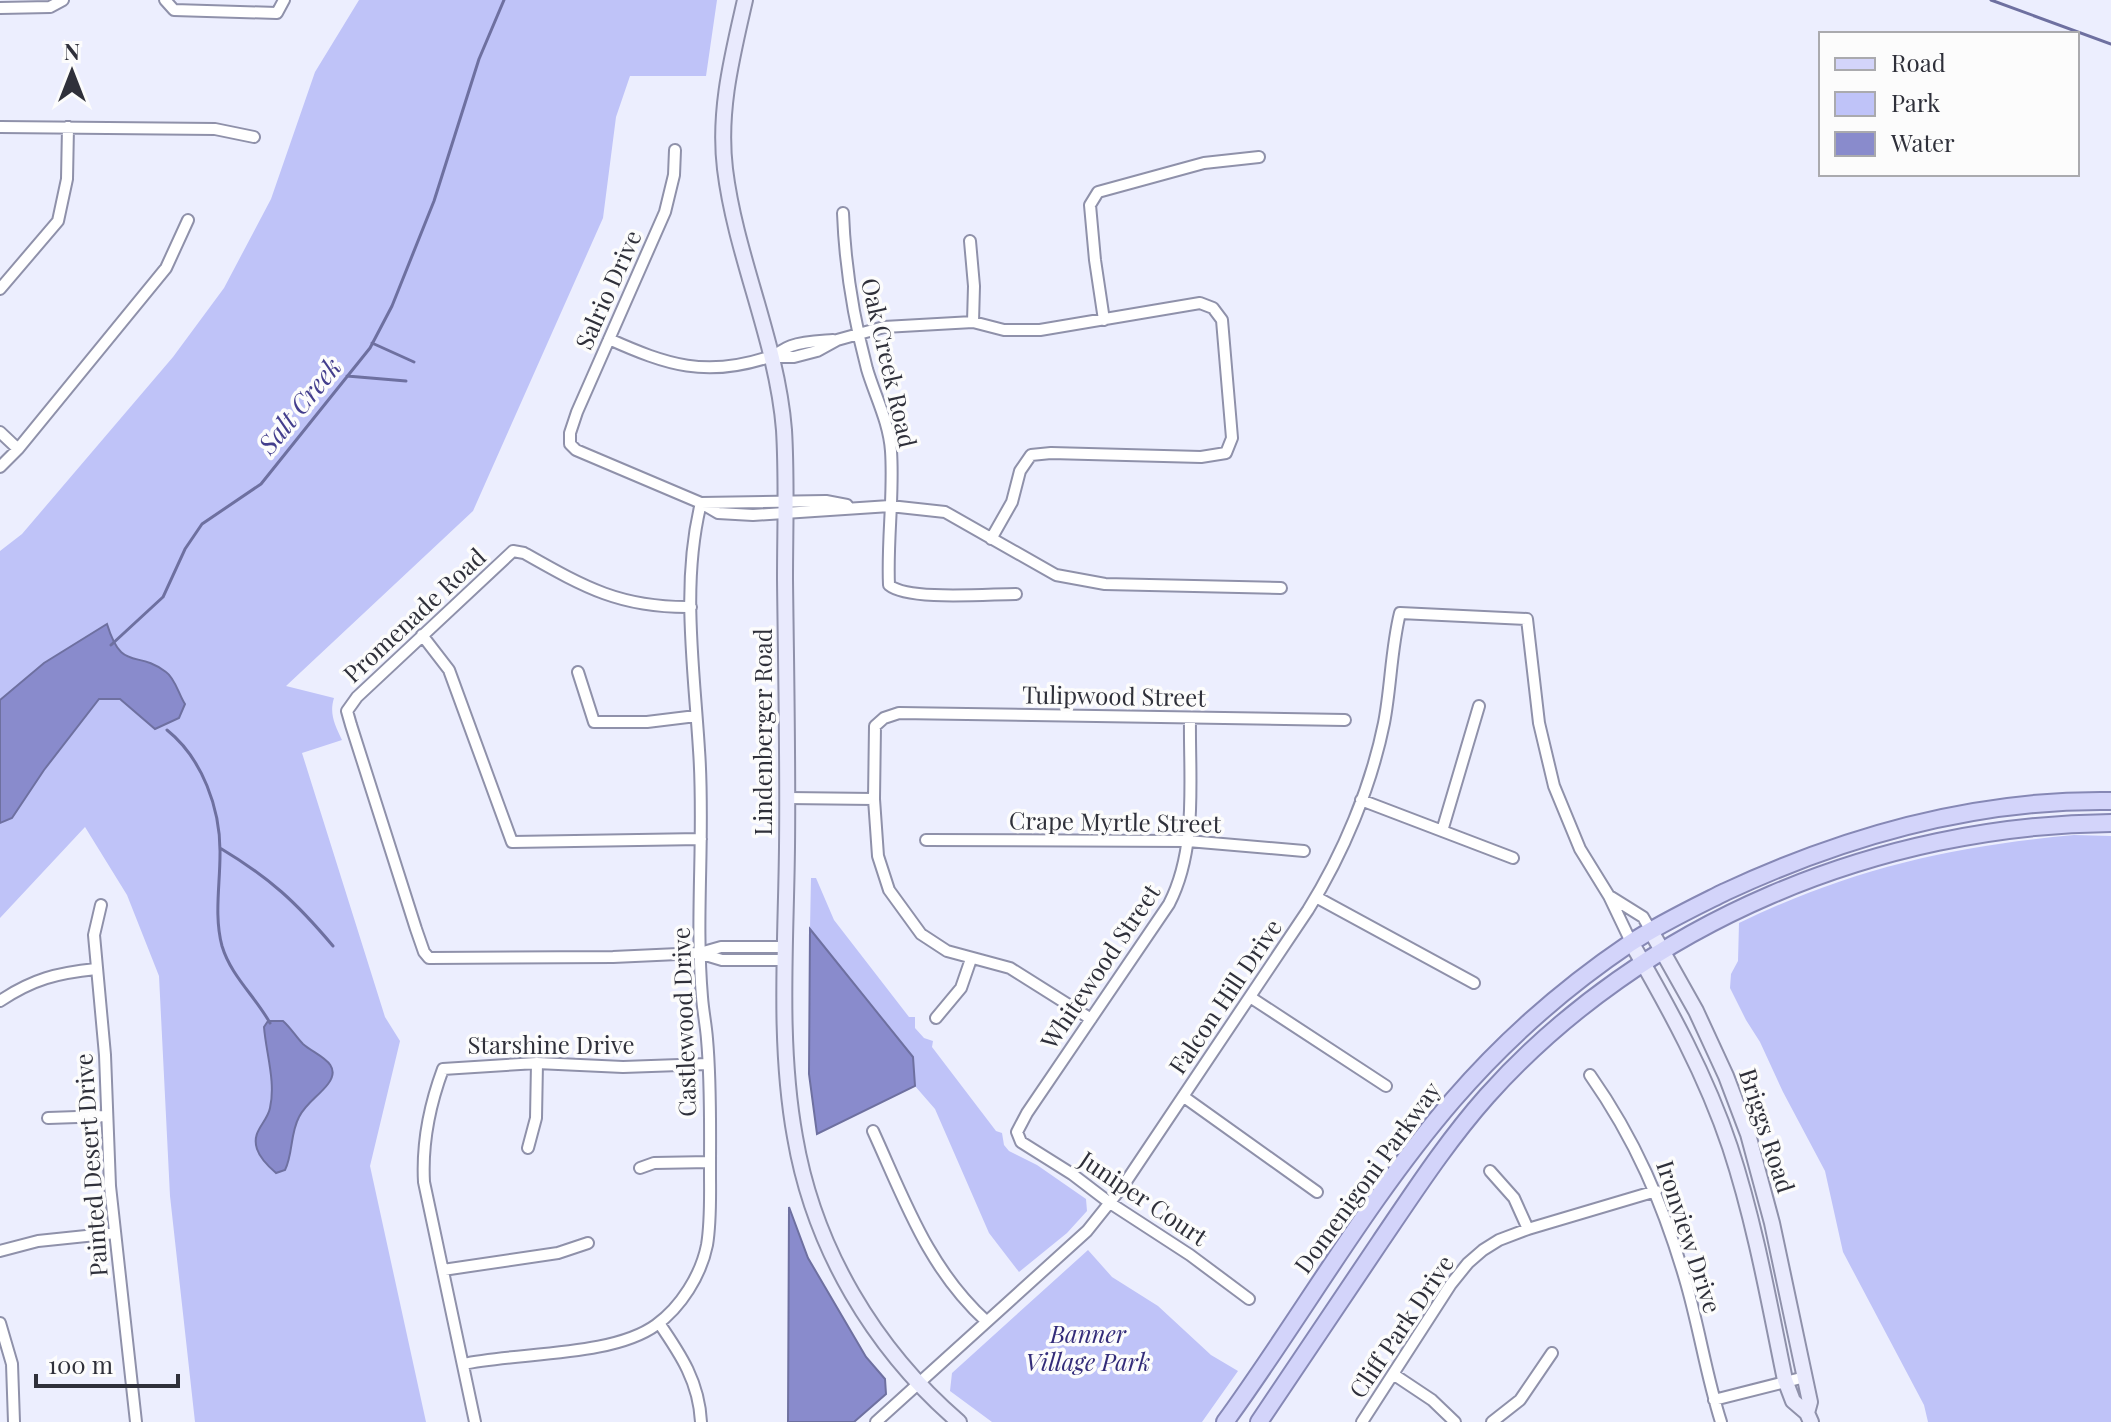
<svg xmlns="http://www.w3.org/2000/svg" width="2111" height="1422" viewBox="0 0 2111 1422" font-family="'Playfair Display',serif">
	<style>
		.green { fill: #bfc3f8 }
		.water { fill: #898bcc; stroke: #6e70a0; stroke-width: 2 }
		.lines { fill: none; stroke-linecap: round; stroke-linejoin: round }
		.stream { stroke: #6e70a0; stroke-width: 3 }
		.street-casing { stroke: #8f91aa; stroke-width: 14 }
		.secondary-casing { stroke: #8f91aa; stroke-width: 18 }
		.primary-casing { stroke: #8688b5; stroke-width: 20 }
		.street { stroke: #fff; stroke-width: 10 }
		.secondary { stroke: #e9eafd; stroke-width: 14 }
		.primary { stroke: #d3d4fa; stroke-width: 16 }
		.labels { text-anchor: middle; stroke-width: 7; stroke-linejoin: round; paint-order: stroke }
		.street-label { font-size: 24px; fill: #2f303a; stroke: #fcfcfc }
		.park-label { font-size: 24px; font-style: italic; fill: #332c79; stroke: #fcfcfc }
		.water-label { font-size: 26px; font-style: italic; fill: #433e8d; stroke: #fcfcfc }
	</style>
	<rect width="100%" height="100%" fill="#eceefe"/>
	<!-- green -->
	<path class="green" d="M359 0H717L706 76H630L616 117 603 218 473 511 286 686 334 698C329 714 335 725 342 740L302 753 385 1017 400 1041 370 1166 426 1422H195L170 1196 159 976 127 895 85 827 0 918V551L22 534 173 357 224 288 271 199 315 72Z
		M2074 835 2111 836V1422H1928L1924 1405 1843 1252 1825 1171 1783 1092 1760 1042 1746 1020 1730 988 1731 974 1738 961 1739 923C1850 869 1952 846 2074 835Z
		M811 878H816L834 920 909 1017H915V1028L924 1038 933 1041 932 1047 996 1131 1002 1133 1004 1145 1009 1151 1037 1165 1086 1199 1087 1211 1067 1233 1019 1272 989 1233 935 1109 915 1086 913 1057 810 929Z
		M1088 1250 1112 1277 1158 1306 1211 1355 1238 1371 1202 1422H992L950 1391 952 1373Z"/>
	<!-- water -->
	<path class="water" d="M107 624C122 673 136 649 166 672 175 678 179 695 185 704L179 718 155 729 120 699H99L44 770 12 818 0 823V700L44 663Z
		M810 929 913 1057 915 1086 817 1134 809 1074Z
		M268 1021H283C291 1028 296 1037 303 1044 315 1055 344 1063 328 1084 319 1096 306 1103 299 1117 290 1134 293 1154 285 1170L276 1173C269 1167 260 1158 257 1149 251 1131 267 1123 270 1108 276 1082 266 1053 264 1027Z
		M789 1207 808 1258 866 1357 885 1379 886 1394 854 1422H788Z"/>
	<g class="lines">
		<!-- stream -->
		<path class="stream" d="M1991 0 2111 44
			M372 343 414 362
			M347 376 406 381
			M111 645 163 597 185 549 202 524 261 484 370 348 392 306 434 201 479 59 504 0
			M167 730C202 758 221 809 220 855 220 885 214 916 222 946 231 976 255 996 270 1023
			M220 848C270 878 296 902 333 946"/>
		<defs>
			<path id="street" d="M165 0 174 10 277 13 284 0
				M0 8 50 7 63 0
				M0 127 215 129 254 137
				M675 150 674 175 665 212 577 412 570 433V444L576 450 701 503 718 513 753 515 890 506 945 512 1056 575 1105 584 1281 588
				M843 213C845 267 853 316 867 369 875 396 889 422 891 451 894 495 887 540 889 585 908 601 988 594 1016 594
				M970 241 974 286 973 322
				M0 289 58 221 67 179 68 127
				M1104 320 1095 260 1090 205 1098 192 1204 163 1259 157
				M609 339C667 365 706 378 769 357 776 355 783 349 791 346 804 341 819 341 833 340
				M771 357H794L817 351 837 340 884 327 973 322 1004 330H1040L1200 303 1213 308 1222 320 1232 438 1226 453 1201 457 1051 453 1031 455 1020 471 1012 502 991 539
				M0 432 18 449
				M0 467 18 449 166 268 188 220
				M701 503 826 501 847 505
				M691 607C620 608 584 587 524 553L513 551 357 697 347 711 351 725 416 929 424 952 429 958 613 957 700 953 721 947H786
				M422 635 449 670 512 842 701 839
				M578 672 594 722H647L696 716
				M1190 718C1189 779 1198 848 1169 904L1027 1113 1017 1132 1021 1142 1072 1174 1110 1203 1190 1255 1249 1299
				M788 798 874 799
				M1361 800 1513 858
				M1442 831 1479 706
				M926 840 1188 841 1304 851
				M1316 897 1474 983
				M1611 897 1643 917 1651 931
				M101 905 94 935 105 1055 110 1186 136 1422
				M702 954 722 960H786
				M1250 997 1386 1086
				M0 1001C33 979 57 973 96 969
				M936 1018 961 988 971 959
				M1091 1019 1010 968 947 951 921 934 889 890 878 856 874 799 875 726 884 718 899 713 1345 720
				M1590 1075C1635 1139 1663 1204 1685 1279 1699 1326 1706 1375 1721 1422
				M1184 1097 1317 1192
				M48 1118 107 1116
				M873 1131C905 1201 928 1268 986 1321
				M528 1148 536 1118 537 1063
				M640 1168 654 1163 710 1162
				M1490 1171 1514 1198 1528 1229
				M0 1251 38 1241 115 1233
				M443 1270 558 1253 588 1243
				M0 1323 12 1364 14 1422
				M659 1323C681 1355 699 1382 701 1422
				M463 1364C518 1352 612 1357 656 1325 681 1307 701 1275 707 1245 711 1221 710 1196 710 1172 710 1128 711 1083 707 1039 706 1025 703 1011 702 997 695 915 705 832 699 750 694 668 681 583 701 503
				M1393 1374 1432 1400 1455 1422
				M1714 1400 1805 1377
				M475 1422 424 1182C422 1145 430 1104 443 1069L537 1063 623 1067 708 1064
				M876 1422 1087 1231 1123 1186 1308 910C1343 854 1371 787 1384 723 1391 687 1391 649 1400 613L1527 619 1539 723 1554 786 1580 849 1609 896 1631 942
				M1362 1422 1451 1284 1468 1263 1483 1250 1499 1240 1528 1229 1656 1191
				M1492 1422 1520 1400 1552 1353"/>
			<path id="secondary" d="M745 0C732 57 718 111 725 169 736 258 777 341 784 430 787 480 785 530 785 579 786 669 788 758 787 847 786 943 778 1043 795 1137 814 1248 874 1349 959 1422
				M1651 931 1696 1011 1726 1076 1748 1134 1772 1223 1810 1402 1807 1413
				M1631 942C1669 1008 1706 1075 1730 1147 1755 1223 1769 1302 1785 1380L1793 1401 1807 1413 1811 1422"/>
			<path id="primary" d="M1225 1422C1302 1316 1367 1200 1453 1100 1504 1041 1564 988 1629 944 1659 924 1693 908 1725 892 1845 836 1977 799 2111 801
				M1259 1422C1299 1362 1340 1302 1380 1242 1414 1192 1447 1141 1487 1096 1643 922 1879 825 2111 823"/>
		</defs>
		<!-- street casing -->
		<use href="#street" class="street-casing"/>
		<!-- secondary casing -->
		<use href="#secondary" class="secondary-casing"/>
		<!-- primary casing -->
		<use href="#primary" class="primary-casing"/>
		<!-- street -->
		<use href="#street" class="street"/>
		<!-- secondary -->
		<use href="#secondary" class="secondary"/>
		<!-- primary -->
		<use href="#primary" class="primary"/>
	</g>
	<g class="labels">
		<!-- street labels -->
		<g class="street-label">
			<text transform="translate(609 290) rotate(-66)" y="8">Salrio Drive</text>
			<text transform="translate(888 363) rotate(77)" y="8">Oak Creek Road</text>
			<text transform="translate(415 616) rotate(-43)" y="8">Promenade Road</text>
			<text transform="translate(1114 697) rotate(1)" y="8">Tulipwood Street</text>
			<text transform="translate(764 732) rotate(-90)" y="8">Lindenberger Road</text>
			<text transform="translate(1115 823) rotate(1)" y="8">Crape Myrtle Street</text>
			<text transform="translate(1101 967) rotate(-56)" y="8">Whitewood Street</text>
			<text transform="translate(1226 997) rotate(-56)" y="8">Falcon Hill Drive</text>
			<text transform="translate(685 1022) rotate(-92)" y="8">Castlewood Drive</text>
			<text x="551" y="1054">Starshine Drive</text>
			<text transform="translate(1766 1131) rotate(72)" y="8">Briggs Road</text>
			<text transform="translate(92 1165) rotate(-94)" y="8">Painted Desert Drive</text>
			<text transform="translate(1368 1178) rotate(-54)" y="8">Domenigoni Parkway</text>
			<text transform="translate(1143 1199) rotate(34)" y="8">Juniper Court</text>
			<text transform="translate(1688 1237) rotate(72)" y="8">Ironview Drive</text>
			<text transform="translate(1402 1327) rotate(-56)" y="8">Cliff Park Drive</text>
		</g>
		<!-- park labels -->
		<g class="park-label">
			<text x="1088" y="1343">Banner<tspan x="1088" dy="28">Village Park</tspan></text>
		</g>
		<!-- water labels -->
		<g class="water-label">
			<text transform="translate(300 406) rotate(-51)" y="9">Salt Creek</text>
		</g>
	</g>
	<!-- legend -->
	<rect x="1819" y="32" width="260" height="144" fill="#fcfcfc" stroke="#aaaaae" stroke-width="2"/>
	<rect x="1835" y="58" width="40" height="12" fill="#d3d4fa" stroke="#aaaaae" stroke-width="2"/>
	<text x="1891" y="72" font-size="24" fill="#2f303a">Road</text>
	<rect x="1835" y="92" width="40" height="24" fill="#bfc3f8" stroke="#aaaaae" stroke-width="2"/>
	<text x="1891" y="112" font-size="24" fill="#2f303a">Park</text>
	<rect x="1835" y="132" width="40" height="24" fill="#898bcc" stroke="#aaaaae" stroke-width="2"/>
	<text x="1891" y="152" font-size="24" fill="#2f303a">Water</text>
	<!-- north arrow -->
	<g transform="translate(72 72)" stroke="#fcfcfc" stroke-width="6" paint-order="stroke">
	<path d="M0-6L14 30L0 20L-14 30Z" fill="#2f303a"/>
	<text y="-12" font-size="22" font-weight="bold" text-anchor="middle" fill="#2f303a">N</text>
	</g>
	<!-- scale -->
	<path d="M36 1374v12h142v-12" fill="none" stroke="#2f303a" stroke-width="4"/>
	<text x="48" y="1374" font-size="24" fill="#2f303a" stroke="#fcfcfc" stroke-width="6" paint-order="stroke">100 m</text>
</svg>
